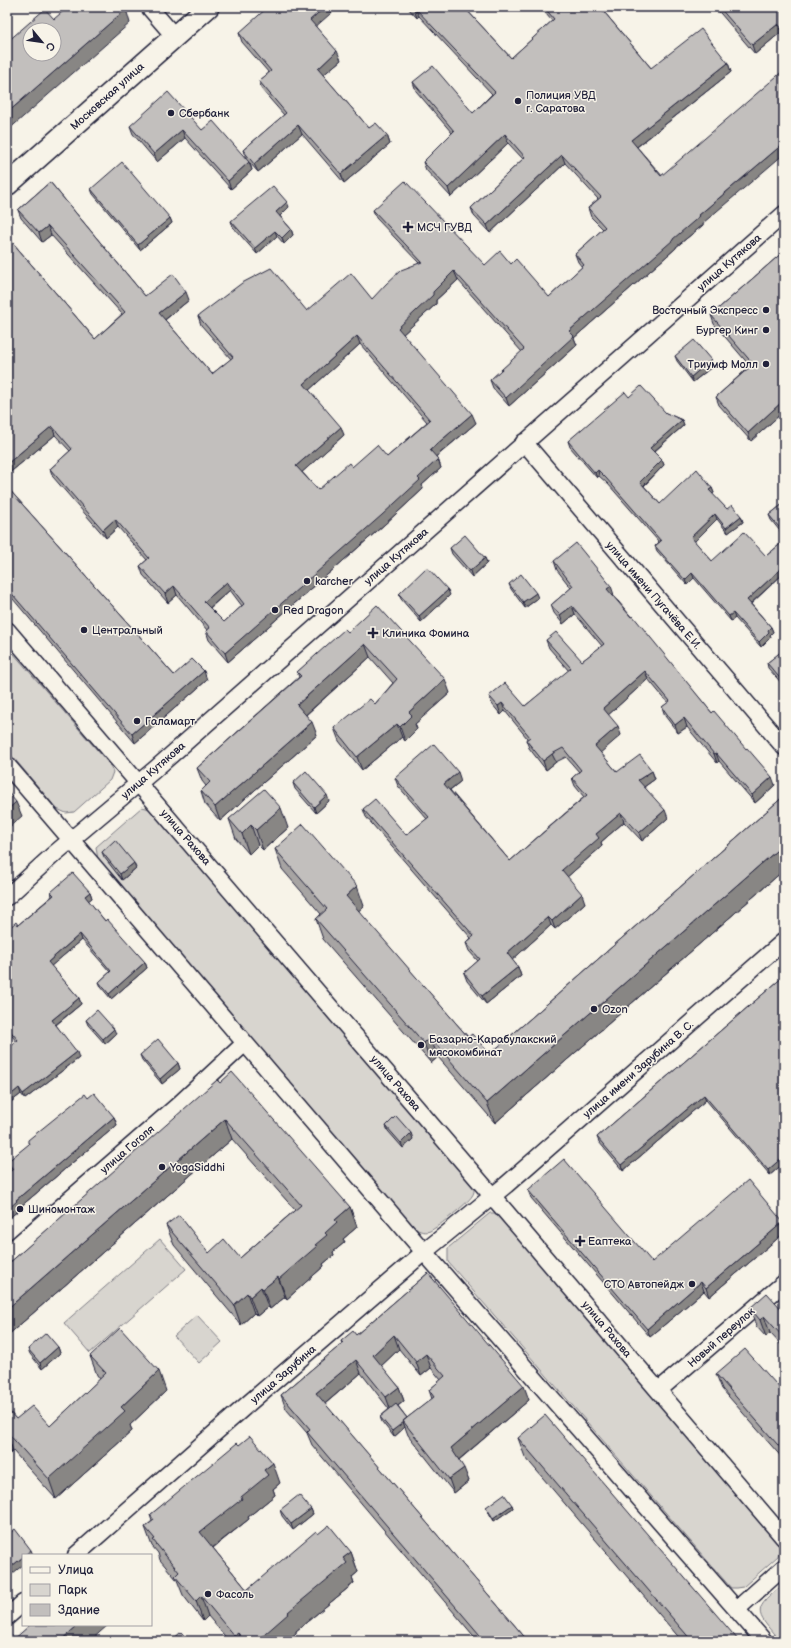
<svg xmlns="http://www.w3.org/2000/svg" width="791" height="1648" viewBox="0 0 791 1648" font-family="'Balsamiq Sans',sans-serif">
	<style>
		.green { fill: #d8d5cf; stroke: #7d7c85 }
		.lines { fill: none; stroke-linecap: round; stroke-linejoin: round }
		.minor-casing { stroke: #22223b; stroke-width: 19 }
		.major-casing { stroke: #22223b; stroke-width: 24 }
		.minor { stroke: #f7f3e8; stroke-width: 16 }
		.major { stroke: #f7f3e8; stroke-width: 21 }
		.wall { fill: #a7a4a3; stroke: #22223b; fill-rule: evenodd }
		.shaded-wall { fill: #888684; stroke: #22223b }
		.building { fill: #c2bfbd; stroke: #22223b; fill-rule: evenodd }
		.poi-dot { fill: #22223b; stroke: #f7f3e8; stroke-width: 1.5 }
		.labels { text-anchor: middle; stroke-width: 3; stroke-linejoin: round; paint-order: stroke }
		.poi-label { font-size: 11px; fill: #22223b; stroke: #f7f3e8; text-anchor: start }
		.street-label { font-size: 11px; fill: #22223b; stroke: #f7f3e8 }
	</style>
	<rect width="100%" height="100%" fill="#f7f3e8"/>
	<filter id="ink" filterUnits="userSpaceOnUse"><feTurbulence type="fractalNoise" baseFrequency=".025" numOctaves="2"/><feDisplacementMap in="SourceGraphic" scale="8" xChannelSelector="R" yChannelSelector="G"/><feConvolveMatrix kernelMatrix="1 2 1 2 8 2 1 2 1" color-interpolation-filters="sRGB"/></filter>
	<g filter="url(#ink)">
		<!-- green -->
		<path class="green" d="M7 646 110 765 113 772 110 780 74 812 66 813 57 809 7 750Z
			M142 807 150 809 473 1184C474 1188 475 1192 472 1196 468 1203 438 1227 430 1231 425 1233 420 1231 415 1229L98 860 96 847Z
			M490 1213H495L499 1215 780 1542V1549L778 1556 743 1587 736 1588H731L448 1262V1248Z
			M160 1239 186 1269 90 1353 64 1323Z
			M197 1315 222 1342 199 1363 174 1336Z
			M784 1584V1641H780C754 1611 752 1610 784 1584Z"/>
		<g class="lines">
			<defs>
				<path id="minor" d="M149 7 174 36
					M524 442 784 747
					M7 630 506 1212 784 1538
					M7 765 424 1252 764 1641
					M7 897 53 855 153 771 784 214
					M7 1254 176 1107 245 1043
					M659 1390 784 1283
					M76 1555 249 1403 424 1252 506 1185 784 941
					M737 1609 784 1567
					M7 1617 23 1603"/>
				<path id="major" d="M7 185 208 7"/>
			</defs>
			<!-- minor casing -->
			<use href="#minor" class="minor-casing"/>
			<!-- major casing -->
			<use href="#major" class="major-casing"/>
			<!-- minor -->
			<use href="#minor" class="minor"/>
			<!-- major -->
			<use href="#major" class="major"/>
		</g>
		<!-- wall -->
		<path class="wall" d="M407 7H464L511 58 552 21 540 7H600L651 68 728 63 731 72 637 147 703 223V225L676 247V248L574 338 577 345 509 406 493 388 490 380 522 352 458 280 436 300V304L403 334 476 423 436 457 438 459 441 468 422 485 423 489 385 524 228 662 209 640 206 631 207 630 177 595 168 603 143 575 140 566 147 560 118 527 106 538 53 477 50 469 70 451 55 435 7 475V236L95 339 122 314 51 235 42 242 21 218 18 210 50 182 145 296 189 300 165 320 212 374 231 359 201 325 198 316 307 311 372 299 419 263 376 218 373 210 485 265 511 264 549 297 582 267 578 262 575 254 603 229 591 217 588 208 598 199 565 163 490 233 474 216 471 208 523 159 508 143 451 197 426 170 423 162 452 133 416 91 413 82 473 113 492 94 419 16 417 18ZM360 344 427 422 387 457 352 467 318 490 302 472 344 435 309 390ZM230 590 242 606 224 622 210 608Z
			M715 7H784V36L781 32 755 54Z
			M316 27 341 60 323 75 369 128 387 135 390 144 344 183 302 134 258 172 250 163 252 170 231 189 185 138 157 162 133 134 130 126 202 130 246 159 243 150 284 115 262 90 259 81 269 73 242 42 239 33Z
			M91 189 170 218 172 223 140 250 93 194Z
			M289 207 280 216 291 229 293 235 284 244 277 236 257 254 233 227 231 221Z
			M784 251V411L751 441 719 405 716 397 750 366 714 324 711 315Z
			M675 356 711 360 713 366 693 382 677 361Z
			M629 397 682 420 684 425 654 452 662 460 664 465 644 486 660 504 712 488 714 493 712 494 727 509 741 516 743 522 728 533 717 519 694 541 712 561 766 556 784 541V573L751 604 771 627 773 632 770 635 771 637 761 647 735 618 731 621 694 578 687 585 657 551 655 546 659 542 608 484 599 476 597 478 570 447 568 441Z
			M7 487 174 675 207 680 135 743 7 592Z
			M784 503V536L771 520 769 515Z
			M450 548 485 558 487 563 472 577 452 554Z
			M554 561 614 595H613L712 713 775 785 755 803 719 761 717 763 687 727 678 733 665 716 662 707 668 703 648 679 608 715 621 735 600 752 617 772 652 771 655 779 644 787 668 818 642 841 624 822 601 842 602 846 567 877 585 903 555 929 551 925 512 960 518 967 521 976 486 1004 467 981 464 973 478 961 469 951 466 943 471 938 366 817 363 809 406 835 427 819 398 786 395 778 461 781 450 790 510 861 584 797 575 786 572 778 579 772 566 757 556 762 546 770 529 748 526 740 527 738 505 711 501 715 492 704 489 696 525 706 569 671 549 648 546 640 582 661 602 646 575 614 563 624 554 613 551 605 571 588 557 570Z
			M509 584 538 598 525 608 511 589Z
			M399 594 450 595 421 622 401 599Z
			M348 632 450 693 415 724 417 729 405 741 402 737 362 770 339 741 334 728 375 704 393 683 370 657 306 715 317 735 220 821 205 804 201 791 206 786 202 781 197 768 299 677 297 672Z
			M784 650V686L768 668 767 663Z
			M293 783 329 801 316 813 295 789Z
			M784 796V870L495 1123 438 1057 431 1063 323 939 316 919 321 914 282 869 275 849 364 906 358 911 468 1037 490 1054Z
			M229 819 288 828 263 850 258 845 249 854 236 839Z
			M102 852 136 868 122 880 104 857Z
			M51 892H90L92 898 88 900 105 921 145 962 147 968 111 999 101 987 99 982 110 972 82 940 51 966 79 998 81 1004 56 1025 79 1058 25 1099 21 1094 7 1105V1050L17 1042 7 1030V930L18 925 52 896Z
			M784 976V1163L770 1175 706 1100 623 1171 599 1142 597 1137Z
			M86 1020 116 1034 105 1044 88 1025Z
			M140 1055 178 1063 180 1069 162 1084 142 1060Z
			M217 1080 350 1207 357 1227 343 1239 345 1242 333 1252 334 1255 323 1264 324 1266 287 1299 285 1297 270 1309 268 1307 257 1316 254 1313 241 1325 174 1245 166 1225 209 1253 240 1258 295 1210 232 1139 7 1336Z
			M88 1098 114 1117 117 1125 20 1207V1209L7 1220V1174L11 1171 7 1162 29 1145 28 1142Z
			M386 1126 413 1139 403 1148 388 1131Z
			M528 1190 652 1262 784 1224V1233L709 1297 704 1291 650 1337 531 1198Z
			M428 1273 529 1400 459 1460 469 1481 454 1493 408 1435 405 1427 394 1437 382 1422 380 1417 389 1409 361 1373 325 1404 528 1641H478L312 1445 307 1433 286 1409 281 1395 342 1344 341 1341 356 1335ZM399 1349 421 1376 431 1368 441 1380 429 1390 432 1399 407 1418 398 1406 404 1401 399 1387 381 1366Z
			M750 1308 784 1312V1359L781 1351 784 1348 770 1333 766 1337 756 1326Z
			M58 1347 60 1353 42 1369 30 1354 28 1349Z
			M90 1356 166 1391 130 1425 132 1431 56 1499 13 1451 7 1456V1409L16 1419 50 1426 100 1379 97 1375Z
			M716 1374 784 1393V1460L722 1389Z
			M518 1438 739 1641H682L525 1457Z
			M239 1445 280 1483 273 1489 275 1495 248 1517 249 1519 213 1548 247 1590 318 1534 351 1552 358 1572 352 1577 354 1583 296 1631V1633L287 1641H229L208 1616 203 1621 183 1595 177 1580 160 1560 158 1553 152 1546 145 1527 152 1521 150 1515Z
			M512 1505 513 1508 494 1521 487 1510 486 1507Z
			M311 1509 313 1514 293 1530 282 1516 280 1510Z"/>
		<!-- shaded-wall -->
		<path class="shaded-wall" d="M325 7H338L313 29 310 20Z
			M415 8 419 16 417 18 414 9Z
			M126 9 130 23 7 131V113Z
			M778 24 781 32 755 54 752 45Z
			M337 51 341 60 321 77 318 69Z
			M728 63 731 72 634 149 631 140Z
			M298 125 302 134 258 172 254 164Z
			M182 130 185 138 157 162 154 154Z
			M505 134 508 143 451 197 448 188Z
			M387 135 390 144 344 183 341 174Z
			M784 143V154L703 223V225L676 247V248L574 338 577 345 509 406 506 398 569 331 699 215Z
			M562 155 565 163 490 233 487 225Z
			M249 162 252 170 231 189 228 181Z
			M287 202 289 207 278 218 276 212Z
			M170 218 172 223 140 250 138 245Z
			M48 226 51 235 42 242 39 233Z
			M291 229 293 235 284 244 282 238Z
			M275 231 277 236 257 254 255 248Z
			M454 271 458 280 436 300V304L401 336 398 328 433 292Z
			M186 292 189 300 162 322 159 313Z
			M357 336 360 344 307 392 304 384Z
			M711 360 713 366 693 382 691 377Z
			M784 400V411L751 441 748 433Z
			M472 414 476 423 433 459 430 450Z
			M682 420 684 425 652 453 650 448Z
			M52 426 55 435 7 475V464Z
			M341 427 344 435 299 475 296 466Z
			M438 459 441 468 422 485 423 489 385 524 228 662 225 653Z
			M662 460 664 465 642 487 640 482Z
			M598 470 599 476 597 478 595 473Z
			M712 488 714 493 711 495 709 490Z
			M715 514 717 519 693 543 691 537Z
			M741 516 743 522 728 533 726 528Z
			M115 519 118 527 106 538 103 530Z
			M485 558 487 563 472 577 470 571Z
			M783 567 784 573 749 605 747 600Z
			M692 573 694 578 687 585 685 580Z
			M227 582 230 590 207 610 204 602Z
			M174 586 177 595 168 603 165 594Z
			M611 586 614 595 610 598 607 589Z
			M448 590 450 595 421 622 419 616Z
			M536 593 538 598 525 608 523 602Z
			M572 606 575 614 563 624 560 615Z
			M733 613 735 618 731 621 729 616Z
			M771 627 773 632 770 635 771 637 761 647 759 642 768 630Z
			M365 644 370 657 302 718 297 705Z
			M204 671 207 680 135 743 132 734Z
			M645 671 648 679 606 717 603 708Z
			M445 679 450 693 415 724 417 729 405 741 400 727 409 712Z
			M502 703 505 711 501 715 498 706Z
			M684 718 687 727 678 733 675 725Z
			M312 722 317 735 220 821 215 807Z
			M397 724 402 737 362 770 357 757Z
			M618 726 621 735 598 755 595 746Z
			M716 753 719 761 717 763 714 754Z
			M552 754 556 762 546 770 543 761Z
			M652 771 655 779 641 789 638 780Z
			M458 772 461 781 447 792 444 784Z
			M772 777 775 785 755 803 752 795Z
			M327 795 329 801 316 813 314 807Z
			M16 802 22 816 7 829V810Z
			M281 808 288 828 263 850 256 830Z
			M665 810 668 818 642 841 639 833Z
			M621 813 624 822 601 842 602 846 565 879 562 870 596 834Z
			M251 825 258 845 249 854 242 834Z
			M784 844V870L495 1123 487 1103Z
			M134 863 136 868 122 880 120 874Z
			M357 886 364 906 353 916 346 896Z
			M90 892 92 898 87 902 85 896Z
			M582 894 585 903 555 929 552 921Z
			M548 917 551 925 510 962 507 953Z
			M80 934 82 940 50 967 48 962Z
			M145 962 147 968 111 999 109 994Z
			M518 967 521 976 486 1004 482 996Z
			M79 998 81 1004 54 1026 52 1020Z
			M114 1029 116 1034 105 1044 103 1039Z
			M430 1037 438 1057 431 1063 424 1043Z
			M77 1052 79 1058 25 1099 23 1094Z
			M178 1063 180 1069 162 1084 160 1079Z
			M19 1088 21 1094 7 1105V1098Z
			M704 1095 706 1100 623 1171 621 1165Z
			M114 1117 117 1125 20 1207V1209L7 1220V1210L16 1200Z
			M225 1119 232 1139 7 1336V1309Z
			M411 1133 413 1139 403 1148 401 1143Z
			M784 1156V1163L770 1175 768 1170Z
			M350 1207 357 1227 343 1239 345 1242 333 1252 334 1255 323 1264 324 1266 287 1299 279 1279 315 1245 335 1220Z
			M783 1222 784 1224V1233L709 1297 706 1288Z
			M278 1277 285 1297 270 1309 263 1289Z
			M701 1282 704 1291 650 1337 647 1329Z
			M261 1287 268 1307 257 1316 250 1297Z
			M247 1293 254 1313 241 1325 234 1305Z
			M764 1316 770 1333 766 1337 760 1320Z
			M394 1335 399 1349 378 1369 373 1355Z
			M58 1347 60 1353 42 1369 40 1363Z
			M426 1354 431 1368 421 1376 416 1362Z
			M356 1360 361 1373 321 1407 316 1393Z
			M159 1371 166 1391 130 1425 132 1431 56 1499 49 1479 121 1407Z
			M524 1386 529 1400 456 1462 451 1448Z
			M399 1387 404 1401 391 1411 386 1397Z
			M403 1422 405 1427 394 1437 392 1431Z
			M7 1433 13 1451 7 1456Z
			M273 1463 280 1483 273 1489 275 1495 248 1517 249 1519 207 1552 200 1532 241 1497 264 1470Z
			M464 1468 469 1481 454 1493 449 1479Z
			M512 1505 513 1508 494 1521 493 1518Z
			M311 1509 313 1514 293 1530 291 1524Z
			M31 1550 33 1555H25Z
			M351 1552 358 1572 352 1577 354 1583 296 1631V1633L287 1641H257L343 1558Z
			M23 1557V1565L7 1578V1570Z
			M201 1596 208 1616 203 1621 196 1601Z
			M78 1625H108L90 1641H60Z
			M238 1633 241 1641H235L234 1636Z"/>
		<!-- building -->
		<path class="building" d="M68 7H124L126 9 7 113V42L45 9 54 19ZM30 30H54V54H30Z
			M268 7H325L310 20 337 51 318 69 369 128 376 123 387 135 341 174 298 125 254 164 243 150 286 113 259 81 271 71 239 33Z
			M412 7H464L511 58 554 19 544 7H600L651 68 701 29 728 63 631 140 661 176 784 70V143L699 215 700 216 673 239V240L569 331 574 336 506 398 490 380 524 349 454 271 433 292V295L398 328 472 414 430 450 438 459 418 478 420 480 382 515 225 653 206 631 210 628 174 586 165 594 140 566 149 558 115 519 103 530 50 469 72 449 52 426 7 464V236L95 339 125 312 48 226 39 233 18 210 50 182 145 296 173 274 186 292 159 313 212 374 233 357 198 316 242 283 271 268 307 311 351 273 372 299 386 284 401 270 422 262 373 210 405 181 485 265 500 251 511 264 516 259 549 297 584 265 575 254 605 227 588 208 601 197 562 155 487 225 471 208 525 157 505 134 448 188 423 162 454 131 413 82 433 66 473 113 495 92 415 8 414 9ZM357 336 430 420 387 457 377 445 352 467 349 463 318 490 296 466 341 427 304 384ZM227 582 244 604 224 622 204 602Z
			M719 7H784V31L778 24 752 45Z
			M168 92 202 130 213 121 249 162 228 181 182 130 154 154 130 126Z
			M122 162 170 218 138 245 91 189Z
			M273 186 287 202 276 212 291 229 282 238 275 231 255 248 231 221Z
			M784 251V401V400L748 433 716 397 753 364 711 315Z
			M694 340 711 360 691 377 675 356Z
			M641 386 666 413 682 420 650 448 662 460 640 482 660 504 697 469 712 488 709 490 727 509 732 505 741 516 726 528 715 514 691 537 712 561 744 532 766 556 784 541V569L783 567 747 600 771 627 768 630 769 632 759 642 733 613 729 616 692 573 685 580 655 546 661 541 606 478 598 470 595 473 568 441 625 392 629 397Z
			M7 487 174 675 192 659 204 671 132 734 7 588Z
			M784 503V533L769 515Z
			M465 535 485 558 470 571 450 548Z
			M576 543 611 586 607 589 631 617 633 616 712 713 714 711 746 749 747 748 772 777 752 795 716 753 714 754 684 718 675 725 662 707 670 701 645 671 603 708 618 726 595 746 617 772 640 755 652 771 638 780 665 810 639 833 621 813 596 834 599 838 562 870 582 894 552 921 548 917 507 953 518 967 482 996 464 973 480 959 466 943 474 936 363 809 375 799 406 835 429 817 395 778 434 744 458 772 444 784 510 861 587 795 572 778 581 770 563 748 552 754 543 761 526 740 530 737 502 703 498 706 489 696 505 683 525 706 571 668 546 640 556 632 582 661 604 644 572 606 560 615 551 605 573 586 554 561Z
			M427 567 448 590 419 616 399 594Z
			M521 574 536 593 523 602 509 584Z
			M377 605 445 679 409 712 412 715 400 727 397 724 357 757 334 728 370 699 375 704 397 679 365 644 297 705 312 722 215 807 201 791 210 782 197 768 301 676 297 672 345 629 348 632Z
			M783 650H784V683L767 663Z
			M306 771 327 795 314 807 293 783Z
			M264 789 281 808 256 830 251 825 242 834 229 819Z
			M7 791 16 802 7 810Z
			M784 796V844L487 1103 430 1037 424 1043 316 919 327 909 275 849 303 824 357 886 346 896 468 1037 472 1034 490 1054Z
			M115 840 134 863 120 874 102 852Z
			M73 873 90 892 85 896 105 921 107 919 145 962 109 994 99 982 111 971 80 934 48 962 79 998 52 1020 77 1052 23 1094 19 1088 7 1098V1050L18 1040 7 1027V930L16 922 18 925 54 895 51 892Z
			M784 976V1156L768 1170 704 1095 621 1165 597 1137Z
			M97 1010 114 1029 103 1039 86 1020Z
			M158 1039 178 1063 160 1079 140 1055Z
			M232 1072 350 1207 335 1220 337 1222 325 1233 327 1235 315 1245 317 1246 279 1279 278 1277 263 1289 261 1287 250 1297 247 1293 234 1305 166 1225 179 1215 209 1253 224 1239 240 1258 301 1205 225 1119 7 1309V1265L217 1080 220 1083Z
			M94 1093 114 1117 16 1200 17 1201 7 1210V1174L13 1169 7 1162 29 1144 28 1142V1140L85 1094 88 1098Z
			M396 1116 411 1133 401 1143 386 1126Z
			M564 1159 652 1262 748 1180 783 1222 706 1288 701 1282 647 1329 528 1190Z
			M428 1273 524 1386 451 1448 464 1468 449 1479 403 1421 434 1397 429 1390 445 1376 426 1354 416 1362 394 1335 373 1355 399 1387 386 1397 356 1360 316 1393 528 1641H485L307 1432 310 1429 281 1395 343 1343 341 1341 353 1331 356 1335Z
			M767 1293 784 1312V1338L764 1316 760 1320 750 1308Z
			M120 1328 159 1371 121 1407 125 1411 49 1479 7 1432V1409L16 1419 32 1406 50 1426 106 1373 90 1356Z
			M46 1333 58 1347 40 1363 28 1349Z
			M784 1348V1354L781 1351Z
			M745 1349 784 1393V1452L716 1374Z
			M396 1404 407 1418 403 1421 404 1422 392 1431 380 1417Z
			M545 1415 739 1641H692L518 1438Z
			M250 1436 273 1463 264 1470 268 1475 241 1497 242 1499 200 1532 247 1590 316 1531 318 1534 329 1525 351 1552 343 1558 347 1563 288 1612 289 1613 257 1641H245L238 1633 234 1636 201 1596 196 1601 175 1576 179 1572 153 1540 155 1539 145 1527 154 1520 150 1515 237 1443 239 1445Z
			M504 1494 512 1505 493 1518 486 1507Z
			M299 1495 311 1509 291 1524 280 1510Z
			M15 1529 31 1550 25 1555H23V1557L7 1570V1535Z
			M30 1625H78L60 1641H12Z
			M181 1632 189 1641H171Z"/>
	</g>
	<!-- markers -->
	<g class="poi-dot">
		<circle cx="518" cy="101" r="4"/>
		<circle cx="171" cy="113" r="4"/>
		<path d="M406 221h4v4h4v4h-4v4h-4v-4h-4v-4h4z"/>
		<circle cx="766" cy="310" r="4"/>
		<circle cx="766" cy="330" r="4"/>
		<circle cx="766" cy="364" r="4"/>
		<circle cx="307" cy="581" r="4"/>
		<circle cx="275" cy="610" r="4"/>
		<circle cx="84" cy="630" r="4"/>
		<path d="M371 627h4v4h4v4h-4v4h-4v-4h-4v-4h4z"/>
		<circle cx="137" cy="721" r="4"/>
		<circle cx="594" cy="1009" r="4"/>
		<circle cx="421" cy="1045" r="4"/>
		<circle cx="162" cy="1167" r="4"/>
		<circle cx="20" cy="1209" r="4"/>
		<path d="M578 1235h4v4h4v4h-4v4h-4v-4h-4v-4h4z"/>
		<circle cx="692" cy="1284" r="4"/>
		<circle cx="208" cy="1594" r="4"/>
	</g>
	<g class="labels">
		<!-- poi labels -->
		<g class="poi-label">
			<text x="526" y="99">Полиция УВД<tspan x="526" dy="13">г. Саратова</tspan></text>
			<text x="179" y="117">Сбербанк</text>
			<text x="417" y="231">МСЧ ГУВД</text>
			<text x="758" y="314" text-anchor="end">Восточный Экспресс</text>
			<text x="758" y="334" text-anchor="end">Бургер Кинг</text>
			<text x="758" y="368" text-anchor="end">Триумф Молл</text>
			<text x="315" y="585">karcher</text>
			<text x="283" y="614">Red Dragon</text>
			<text x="92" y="634">Центральный</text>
			<text x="382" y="637">Клиника Фомина</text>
			<text x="145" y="725">Галамарт</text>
			<text x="602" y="1013">Ozon</text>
			<text x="429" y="1043">Базарно-Карабулакский<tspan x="429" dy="13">мясокомбинат</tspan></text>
			<text x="170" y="1171">YogaSiddhi</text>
			<text x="28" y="1213">Шиномонтаж</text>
			<text x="588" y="1245">Еаптека</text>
			<text x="684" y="1288" text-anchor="end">СТО Автопейдж</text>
			<text x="216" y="1598">Фасоль</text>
		</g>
		<!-- street labels -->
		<g class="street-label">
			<text transform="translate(107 96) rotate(-42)" y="4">Московская улица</text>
			<text transform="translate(729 262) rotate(-41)" y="4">улица Кутякова</text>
			<text transform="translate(396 556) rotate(-41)" y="4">улица Кутякова</text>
			<text transform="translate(654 595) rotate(49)" y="4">улица имени Пугачёва Е.И.</text>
			<text transform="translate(153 770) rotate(-41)" y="4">улица Кутякова</text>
			<text transform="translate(186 837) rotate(49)" y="4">улица Рахова</text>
			<text transform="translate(638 1069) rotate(-41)" y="4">улица имени Зарубина В. С.</text>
			<text transform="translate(396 1083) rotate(49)" y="4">улица Рахова</text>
			<text transform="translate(127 1149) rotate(-41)" y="4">улица Гоголя</text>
			<text transform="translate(607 1329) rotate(50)" y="4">улица Рахова</text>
			<text transform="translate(721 1337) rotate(-41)" y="4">Новый переулок</text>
			<text transform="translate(283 1374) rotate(-41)" y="4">улица Зарубина</text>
		</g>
	</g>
	<!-- margin -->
	<rect width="791" height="1648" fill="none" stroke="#f7f3e8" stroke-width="24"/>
	<rect x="12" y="12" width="767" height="1624" fill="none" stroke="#22223b" stroke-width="1.5" filter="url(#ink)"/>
	<!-- legend -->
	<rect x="22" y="1554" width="130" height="72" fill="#f7f3e8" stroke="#a29fa3"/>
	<rect x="30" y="1567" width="20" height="6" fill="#f7f3e8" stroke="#a29fa3"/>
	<text x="58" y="1574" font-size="12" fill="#22223b">Улица</text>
	<rect x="30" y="1584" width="20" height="12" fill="#d8d5cf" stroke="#a29fa3"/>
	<text x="58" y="1594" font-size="12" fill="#22223b">Парк</text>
	<rect x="30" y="1604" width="20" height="12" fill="#c2bfbd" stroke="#a29fa3"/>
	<text x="58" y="1614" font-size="12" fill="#22223b">Здание</text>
	<!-- north arrow -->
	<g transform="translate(42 42) rotate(119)"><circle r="19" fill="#f7f3e8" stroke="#a29fa3"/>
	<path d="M0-3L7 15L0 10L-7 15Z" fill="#22223b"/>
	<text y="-6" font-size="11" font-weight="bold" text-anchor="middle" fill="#22223b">С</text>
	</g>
</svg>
